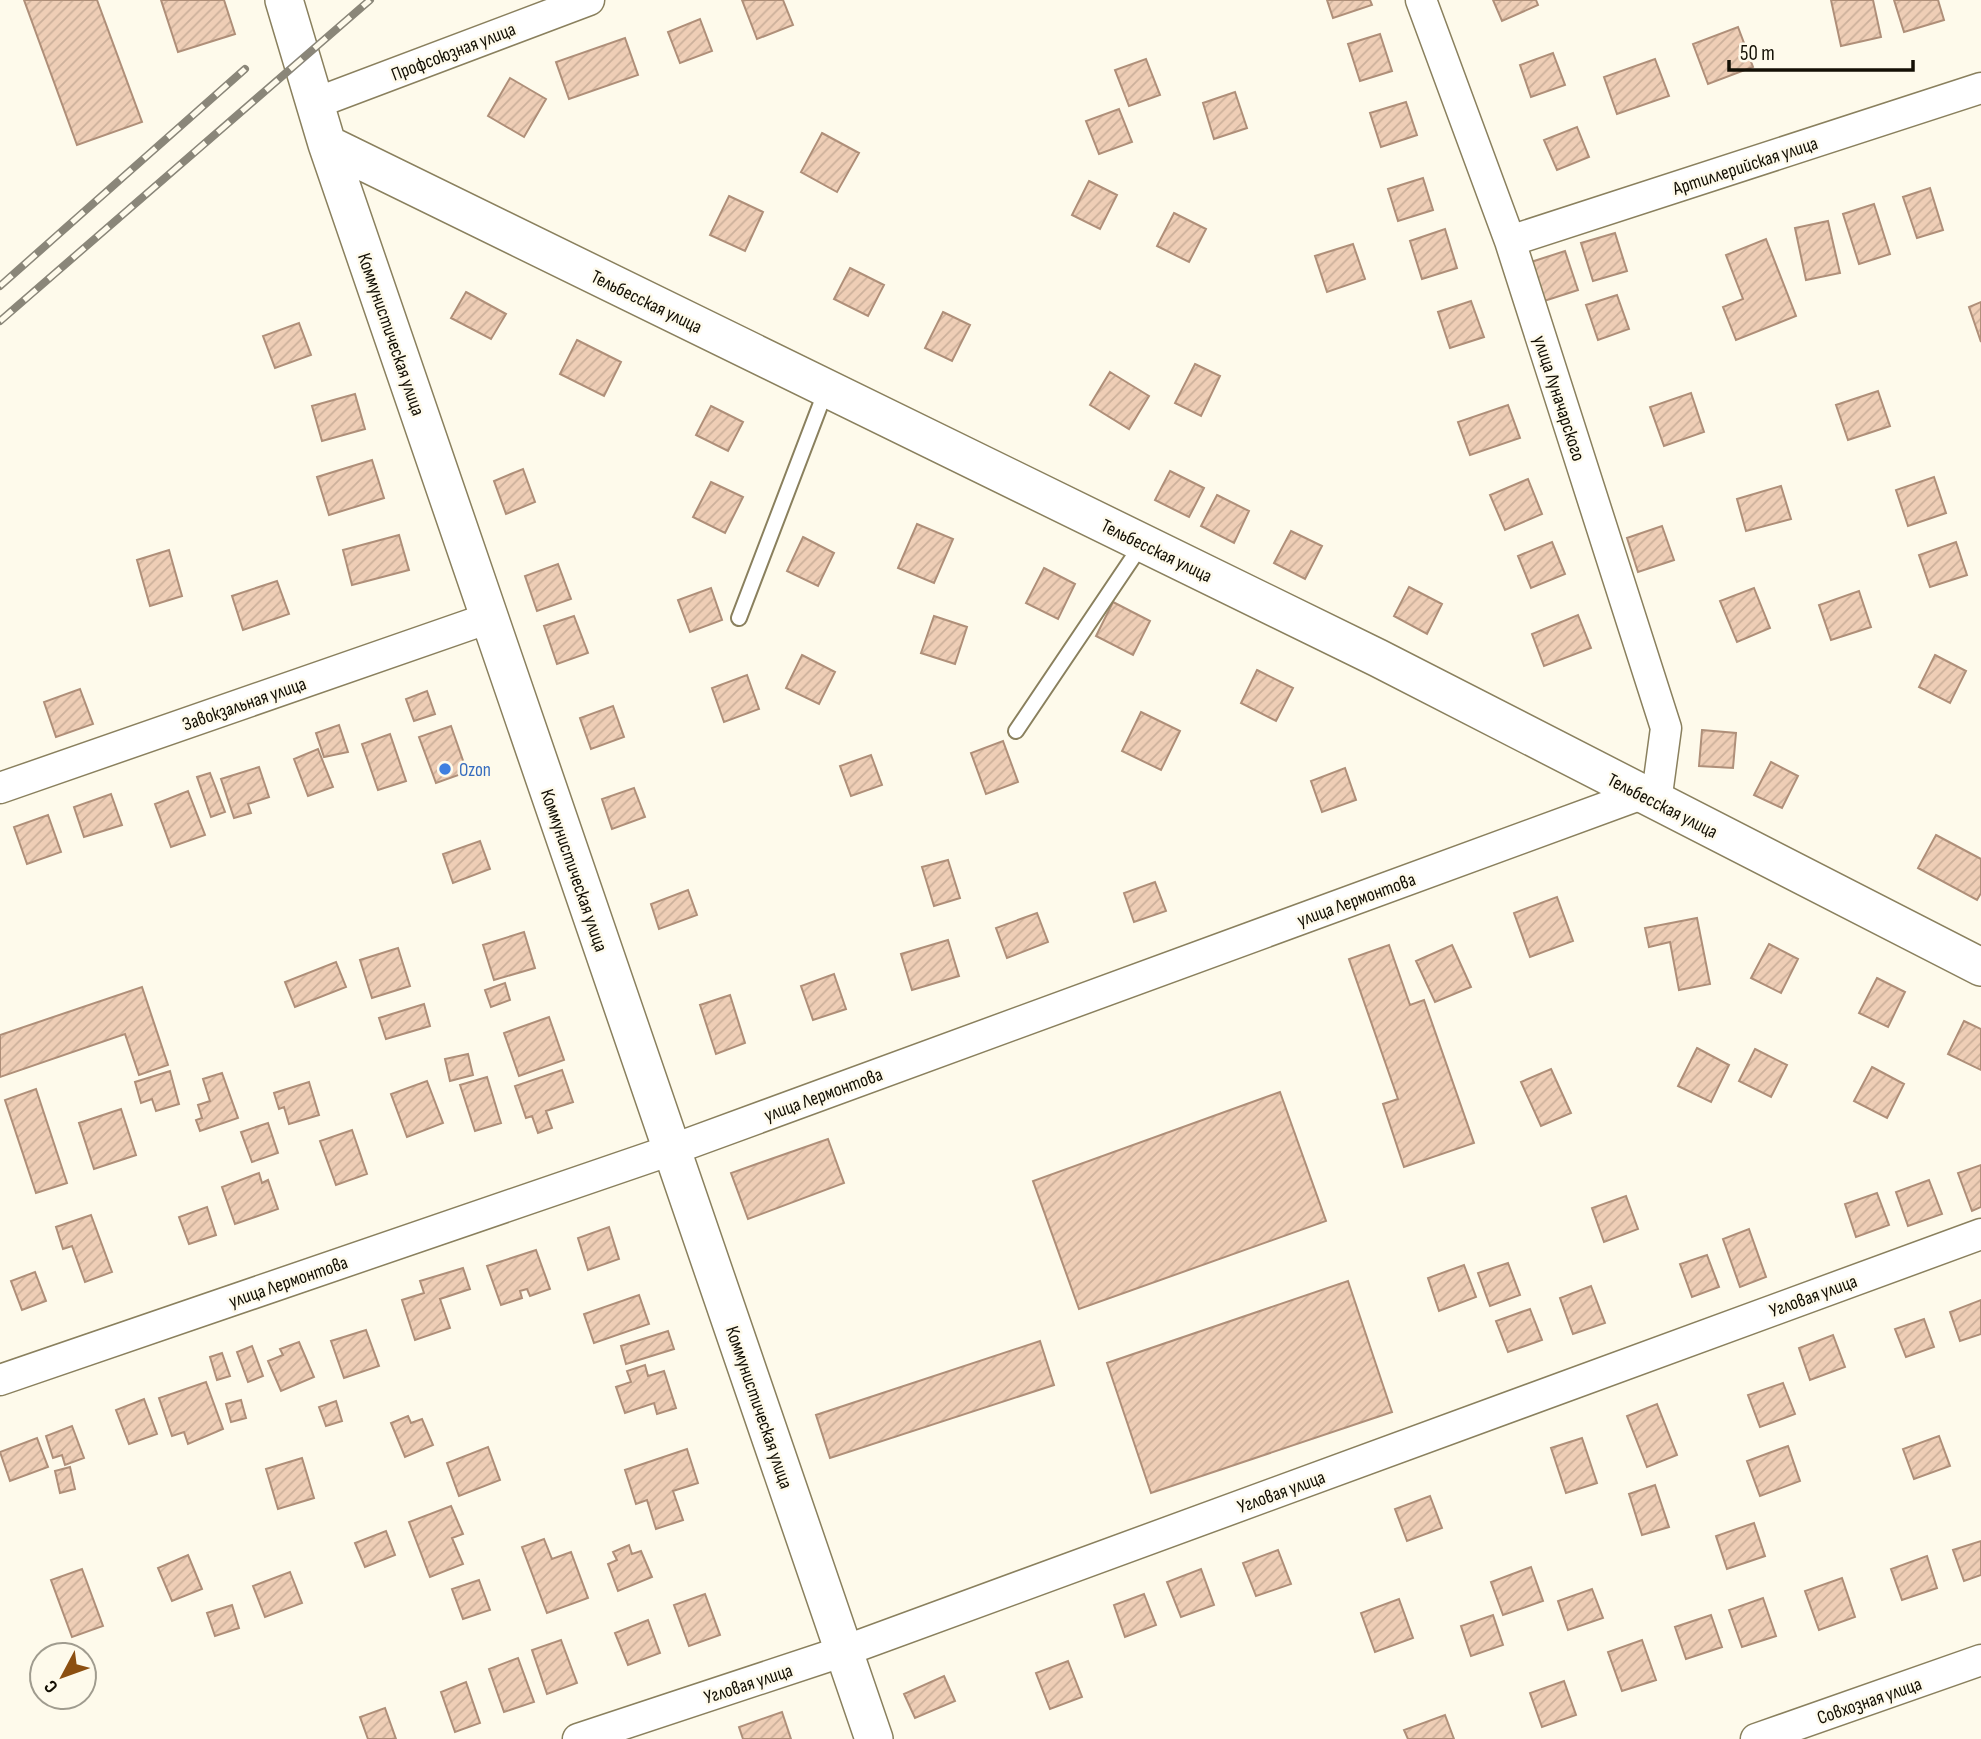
<svg xmlns="http://www.w3.org/2000/svg" width="1981" height="1739" viewBox="0 0 1981 1739" font-family="'Sofia Sans Condensed',sans-serif">
	<style>
		.building { fill: url(#building-hatch); stroke: #af8f79; stroke-width: 2 }
		.lines { fill: none; stroke-linecap: round; stroke-linejoin: round }
		.service-casing { stroke: #8a805e; stroke-width: 18 }
		.minor-casing { stroke: #8a805e; stroke-width: 33 }
		.tertiary-casing { stroke: #8a805e; stroke-width: 40 }
		.service { stroke: #fff; stroke-width: 14 }
		.minor { stroke: #fff; stroke-width: 30 }
		.tertiary { stroke: #fff; stroke-width: 37 }
		.rail-casing { stroke: #8a8679; stroke-width: 8 }
		.rail { stroke: #fefaeb; stroke-width: 5; stroke-dasharray: 16; stroke-linecap: butt }
		.shop-dot { fill: #3f7fe0; stroke: #fefaeb; stroke-width: 2.5 }
		.labels { text-anchor: middle; stroke-width: 5; stroke-linejoin: round; paint-order: stroke }
		.street-label { font-size: 19px; fill: #130f04; stroke: #fefaeb }
		.shop-label { font-size: 19px; fill: #366cbe; stroke: #fefaeb; text-anchor: start }
	</style>
	<defs>
		<pattern id="building-hatch" width="6" height="6" patternUnits="userSpaceOnUse" patternTransform="scale(1.75)"><rect width="6" height="6" fill="#efceb6"/><path d="M-1 1l2-2M0 6l6-6M5 7l2-2" fill="none" stroke="#ccb09b"/></pattern>
	</defs>
	<rect width="100%" height="100%" fill="#fefaeb"/>
	<!-- building -->
	<path class="building" d="M24 0H97L142 122 77 145Z
		M161 0H224L235 34 178 52Z
		M742 0H783L793 25 757 39Z
		M1327 0H1370L1372 5 1333 18Z
		M1493 0H1536L1538 5 1502 21Z
		M1831 0H1873L1881 37 1841 46Z
		M1894 0H1938L1944 20 1904 32Z
		M700 19 712 51 680 63 668 32Z
		M1738 27 1753 67 1708 84 1693 44Z
		M1380 34 1392 71 1360 81 1348 44Z
		M625 38 638 75 569 99 556 62Z
		M1553 53 1565 85 1531 97 1520 65Z
		M1146 59 1160 95 1129 106 1115 70Z
		M1655 59 1669 96 1617 114 1604 77Z
		M510 78 546 99 524 137 488 116Z
		M1235 92 1247 128 1214 139 1203 103Z
		M1406 102 1417 135 1381 147 1370 113Z
		M1119 109 1132 142 1099 154 1086 121Z
		M1577 127 1589 157 1557 170 1544 140Z
		M822 133 859 153 837 192 801 172Z
		M1423 178 1433 210 1398 221 1388 189Z
		M1089 181 1117 195 1100 229 1072 215Z
		M1930 188 1943 230 1917 238 1903 197Z
		M729 196 763 212 745 251 710 235Z
		M1874 204 1890 254 1859 264 1843 214Z
		M1174 213 1206 229 1189 262 1157 246Z
		M1828 221 1840 273 1806 280 1795 228Z
		M1445 229 1457 268 1422 279 1410 241Z
		M1615 233 1627 271 1593 281 1581 243Z
		M1766 239 1796 316 1736 340 1723 307 1743 299 1726 255Z
		M1353 244 1365 279 1327 292 1315 256Z
		M1565 251 1578 290 1541 302 1528 263Z
		M850 268 884 285 868 316 834 299Z
		M466 292 506 314 491 339 451 318Z
		M1617 295 1629 329 1598 340 1586 305Z
		M1471 301 1484 337 1450 348 1438 312Z
		M1981 302V342L1969 307Z
		M943 312 970 325 952 361 925 348Z
		M299 323 311 355 275 368 263 336Z
		M577 340 621 362 604 396 560 374Z
		M1195 364 1220 376 1201 416 1175 403Z
		M1110 372 1149 396 1129 429 1090 405Z
		M1878 391 1890 426 1848 440 1836 405Z
		M1691 393 1704 432 1664 446 1650 407Z
		M355 394 365 429 322 441 312 406Z
		M1508 405 1520 438 1470 455 1458 422Z
		M711 406 743 422 728 451 696 435Z
		M372 460 384 498 329 515 317 477Z
		M523 469 535 502 506 514 494 481Z
		M1170 471 1204 488 1189 517 1155 500Z
		M1934 477 1946 513 1908 526 1896 490Z
		M1528 479 1542 514 1505 530 1490 495Z
		M711 482 743 497 725 533 693 517Z
		M1781 486 1791 519 1746 531 1737 499Z
		M1217 495 1249 511 1234 543 1201 526Z
		M917 524 953 539 934 583 898 568Z
		M1662 526 1674 560 1638 572 1627 538Z
		M1291 531 1322 546 1305 579 1274 563Z
		M399 535 409 570 352 585 343 550Z
		M803 537 834 553 818 586 787 571Z
		M1552 542 1565 574 1531 588 1518 556Z
		M1956 542 1967 575 1930 587 1919 555Z
		M169 550 182 596 150 606 137 560Z
		M558 564 571 599 537 611 525 576Z
		M1044 568 1075 584 1058 619 1026 603Z
		M277 581 289 614 243 630 232 596Z
		M1409 587 1442 604 1427 634 1394 616Z
		M711 588 722 620 690 632 678 600Z
		M1754 588 1770 628 1737 642 1720 601Z
		M1859 591 1871 627 1831 640 1819 605Z
		M1113 602 1150 621 1133 655 1096 636Z
		M1578 615 1591 648 1544 666 1532 634Z
		M574 616 588 653 557 664 544 626Z
		M934 616 967 627 955 664 921 653Z
		M802 655 835 672 819 704 786 688Z
		M1935 655 1966 671 1950 703 1919 687Z
		M1257 670 1293 688 1276 721 1241 703Z
		M747 675 759 709 724 722 712 688Z
		M80 689 93 724 56 737 44 702Z
		M427 691 435 714 414 721 406 699Z
		M613 706 624 737 591 749 580 718Z
		M1141 712 1180 731 1161 770 1122 751Z
		M339 725 348 752 324 757 316 733Z
		M451 726 467 772 436 783 419 737Z
		M1702 730 1736 733 1733 768 1699 766Z
		M390 734 406 781 378 790 362 744Z
		M1003 741 1018 782 986 794 971 753Z
		M318 749 333 787 308 796 294 759Z
		M871 755 882 785 851 796 840 766Z
		M1771 762 1798 776 1782 808 1754 795Z
		M259 767 269 797 248 804 251 813 234 818 221 779Z
		M1345 768 1356 800 1322 812 1311 781Z
		M210 773 225 812 211 817 197 777Z
		M634 788 645 817 612 829 602 799Z
		M188 791 205 835 171 847 155 804Z
		M111 794 122 825 84 837 74 807Z
		M48 815 61 852 27 864 14 827Z
		M1936 835 1981 859V893L1977 900 1918 868Z
		M480 841 490 869 453 883 443 854Z
		M948 860 960 898 934 906 922 867Z
		M1155 882 1166 911 1134 922 1124 893Z
		M688 890 697 915 659 929 651 904Z
		M1557 897 1573 941 1530 957 1514 913Z
		M1037 913 1048 942 1007 958 996 928Z
		M1697 918 1710 984 1679 990 1670 942 1649 947 1645 928Z
		M524 932 535 968 494 980 483 945Z
		M948 940 959 976 912 990 901 954Z
		M1769 944 1798 959 1781 993 1751 978Z
		M1389 945 1410 1005 1424 1000 1474 1143 1404 1167 1383 1104 1398 1099 1349 959Z
		M1452 945 1471 987 1435 1002 1416 961Z
		M398 948 410 986 372 998 360 960Z
		M336 962 346 987 295 1007 285 982Z
		M834 974 846 1009 813 1020 801 986Z
		M1877 978 1905 992 1888 1027 1859 1013Z
		M505 983 510 1000 491 1007 485 990Z
		M142 987 168 1065 139 1075 125 1034 0 1077V1035Z
		M730 995 745 1043 716 1054 700 1005Z
		M424 1004 430 1026 386 1039 379 1018Z
		M549 1017 564 1060 519 1076 504 1033Z
		M1964 1021 1981 1029V1070L1948 1054Z
		M1697 1048 1729 1065 1711 1102 1678 1086Z
		M1755 1049 1787 1065 1771 1097 1739 1081Z
		M468 1054 473 1075 450 1081 445 1059Z
		M1872 1067 1904 1084 1887 1118 1854 1101Z
		M1551 1069 1571 1113 1541 1126 1521 1082Z
		M562 1070 573 1102 546 1111 552 1128 538 1133 532 1116 526 1118 515 1086Z
		M170 1071 179 1104 156 1111 152 1099 141 1103 135 1082Z
		M222 1073 238 1118 200 1131 196 1120 202 1118 198 1105 210 1101 203 1079Z
		M487 1077 501 1123 475 1131 460 1085Z
		M427 1081 443 1123 407 1137 391 1094Z
		M309 1082 319 1115 289 1124 284 1107 279 1109 274 1093Z
		M36 1089 67 1183 36 1193 5 1100Z
		M1280 1092 1326 1221 1079 1309 1033 1181Z
		M121 1109 136 1155 94 1169 79 1123Z
		M268 1123 278 1153 252 1162 241 1132Z
		M352 1130 367 1174 336 1185 320 1141Z
		M828 1139 844 1183 748 1219 731 1173Z
		M1981 1165V1207L1972 1211 1958 1173Z
		M259 1173 262 1183 268 1180 278 1209 235 1224 222 1187Z
		M1929 1180 1942 1214 1908 1226 1896 1192Z
		M1877 1193 1889 1225 1856 1237 1845 1204Z
		M1626 1196 1638 1229 1604 1242 1592 1208Z
		M207 1207 216 1235 189 1244 179 1217Z
		M91 1215 112 1272 85 1282 72 1246 63 1249 56 1227Z
		M609 1227 619 1259 588 1270 578 1238Z
		M1749 1229 1766 1277 1740 1287 1723 1239Z
		M536 1250 550 1289 530 1296 527 1289 520 1291 522 1298 501 1305 487 1266Z
		M1707 1255 1719 1287 1692 1297 1680 1264Z
		M1508 1263 1520 1295 1490 1306 1478 1273Z
		M1464 1265 1476 1297 1439 1311 1428 1278Z
		M463 1268 470 1289 440 1299 450 1328 415 1340 402 1300 424 1293 420 1281Z
		M35 1272 46 1301 22 1310 11 1281Z
		M1348 1281 1392 1412 1151 1493 1107 1363Z
		M1591 1286 1605 1323 1573 1334 1560 1298Z
		M639 1295 649 1324 594 1343 584 1314Z
		M1981 1300V1334L1960 1341 1950 1312Z
		M1530 1309 1542 1340 1508 1352 1496 1321Z
		M1924 1319 1934 1347 1906 1357 1895 1329Z
		M366 1330 379 1366 344 1378 331 1341Z
		M668 1331 674 1349 626 1364 621 1346Z
		M1833 1335 1845 1367 1810 1380 1799 1348Z
		M1040 1341 1054 1385 830 1458 816 1415Z
		M299 1342 314 1377 281 1391 268 1361 283 1355 280 1349Z
		M252 1346 263 1376 248 1382 237 1352Z
		M222 1353 230 1376 217 1380 210 1357Z
		M645 1365 648 1376 664 1371 676 1408 657 1414 654 1403 625 1413 616 1387 631 1382 627 1371Z
		M206 1382 223 1429 188 1444 184 1432 172 1436 159 1398Z
		M1783 1383 1795 1414 1760 1427 1748 1395Z
		M144 1399 157 1434 129 1444 116 1410Z
		M241 1400 246 1418 231 1422 226 1404Z
		M336 1401 342 1421 326 1426 319 1407Z
		M1657 1404 1677 1455 1647 1467 1627 1416Z
		M408 1416 411 1423 422 1419 433 1445 405 1457 391 1423Z
		M72 1426 84 1458 65 1465 62 1455 53 1458 46 1436Z
		M1939 1436 1950 1466 1914 1479 1903 1449Z
		M37 1438 48 1467 10 1481 0 1452Z
		M1582 1438 1597 1483 1566 1493 1551 1448Z
		M1788 1446 1800 1481 1760 1496 1747 1461Z
		M488 1447 500 1480 459 1496 447 1463Z
		M687 1449 698 1483 673 1491 683 1520 656 1529 647 1500 636 1504 625 1470Z
		M302 1458 314 1498 278 1509 266 1469Z
		M70 1467 75 1489 60 1493 55 1471Z
		M1655 1485 1669 1527 1642 1535 1629 1494Z
		M1430 1496 1442 1528 1407 1541 1395 1509Z
		M451 1506 463 1534 452 1538 463 1564 430 1577 409 1522Z
		M1754 1523 1765 1556 1727 1569 1716 1536Z
		M386 1531 395 1555 365 1567 355 1543Z
		M544 1539 552 1559 571 1552 588 1598 547 1613 522 1547Z
		M1981 1541V1575L1964 1581 1953 1550Z
		M629 1545 632 1554 641 1551 652 1577 618 1591 608 1564 617 1560 613 1552Z
		M1278 1550 1291 1584 1256 1596 1243 1563Z
		M188 1555 202 1589 172 1601 158 1568Z
		M1927 1556 1937 1588 1902 1600 1891 1569Z
		M1531 1567 1543 1601 1503 1615 1491 1582Z
		M82 1569 103 1626 72 1637 51 1580Z
		M1201 1569 1214 1605 1181 1617 1167 1582Z
		M290 1572 302 1603 265 1617 253 1586Z
		M1842 1578 1855 1617 1819 1630 1805 1591Z
		M479 1580 490 1610 463 1619 452 1589Z
		M1592 1589 1603 1618 1568 1630 1558 1601Z
		M705 1594 720 1635 689 1646 674 1605Z
		M1144 1594 1156 1625 1125 1637 1114 1605Z
		M1763 1598 1776 1636 1742 1647 1729 1610Z
		M1399 1599 1413 1638 1375 1652 1361 1613Z
		M232 1605 239 1628 215 1636 207 1613Z
		M1493 1615 1503 1645 1471 1656 1461 1626Z
		M1711 1615 1722 1647 1686 1659 1675 1627Z
		M648 1620 660 1653 628 1665 615 1633Z
		M561 1640 577 1683 547 1694 532 1650Z
		M1642 1640 1656 1680 1622 1691 1608 1652Z
		M518 1658 534 1702 504 1712 489 1669Z
		M1068 1661 1082 1697 1050 1709 1036 1673Z
		M944 1676 955 1701 915 1718 904 1694Z
		M1564 1681 1576 1715 1542 1727 1530 1693Z
		M466 1682 480 1723 455 1732 441 1692Z
		M385 1708 396 1739H368L360 1717Z
		M782 1712 791 1739H743L739 1727Z
		M1445 1715 1454 1739H1408L1404 1730Z"/>
	<g class="lines">
		<defs>
			<path id="service" d="M739 618 826 390
				M1016 731 1142 544"/>
			<path id="minor" d="M1421 0 1510 241 1666 728 1656 802
				M316 103 589 0
				M1510 241 1981 88
				M0 788 489 618
				M0 1380 671 1150 1642 794
				M578 1739 844 1651 1981 1234
				M1756 1739 1981 1660"/>
			<path id="tertiary" d="M284 0 327 144 874 1739
				M327 144 1378 658 1981 967"/>
		</defs>
		<!-- service casing -->
		<use href="#service" class="service-casing"/>
		<!-- minor casing -->
		<use href="#minor" class="minor-casing"/>
		<!-- tertiary casing -->
		<use href="#tertiary" class="tertiary-casing"/>
		<!-- service -->
		<use href="#service" class="service"/>
		<!-- minor -->
		<use href="#minor" class="minor"/>
		<!-- tertiary -->
		<use href="#tertiary" class="tertiary"/>
		<defs>
			<path id="rail" d="M0 286 245 69
				M0 321 370 0"/>
		</defs>
		<!-- rail casing -->
		<use href="#rail" class="rail-casing"/>
		<!-- rail -->
		<use href="#rail" class="rail"/>
	</g>
	<!-- markers -->
	<circle class="shop-dot" cx="445" cy="769" r="7"/>
	<g class="labels">
		<!-- street labels -->
		<g class="street-label">
			<text transform="translate(453 51) rotate(-21)" y="7">Профсоюзная улица</text>
			<text transform="translate(1745 165) rotate(-18)" y="7">Артиллерийская улица</text>
			<text transform="translate(647 301) rotate(26)" y="7">Тельбесская улица</text>
			<text transform="translate(392 334) rotate(71)" y="7">Коммунистическая улица</text>
			<text transform="translate(1560 398) rotate(72)" y="7">улица Луначарского</text>
			<text transform="translate(1157 550) rotate(26)" y="7">Тельбесская улица</text>
			<text transform="translate(244 703) rotate(-19)" y="7">Завокзальная улица</text>
			<text transform="translate(1663 805) rotate(27)" y="7">Тельбесская улица</text>
			<text transform="translate(575 870) rotate(71)" y="7">Коммунистическая улица</text>
			<text transform="translate(1356 899) rotate(-20)" y="7">улица Лермонтова</text>
			<text transform="translate(823 1094) rotate(-20)" y="7">улица Лермонтова</text>
			<text transform="translate(288 1281) rotate(-19)" y="7">улица Лермонтова</text>
			<text transform="translate(1813 1295) rotate(-20)" y="7">Угловая улица</text>
			<text transform="translate(760 1407) rotate(71)" y="7">Коммунистическая улица</text>
			<text transform="translate(1281 1491) rotate(-20)" y="7">Угловая улица</text>
			<text transform="translate(748 1683) rotate(-18)" y="7">Угловая улица</text>
			<text transform="translate(1869 1700) rotate(-19)" y="7">Совхозная улица</text>
		</g>
		<!-- shop labels -->
		<g class="shop-label">
			<text x="459" y="776">Ozon</text>
		</g>
	</g>
	<!-- north arrow -->
	<g transform="translate(63 1676) rotate(229)"><circle r="33" fill="#fefaeb" stroke="#a09c8f" stroke-width="2"/>
	<path d="M0-5L12 26L0 18L-12 26Z" fill="#8c4f10"/>
	<text y="-10" font-size="19" font-weight="bold" text-anchor="middle" fill="#130f04">С</text>
	</g>
	<!-- scale -->
	<path d="M1729 60v10h184v-10" fill="none" stroke="#130f04" stroke-width="3.5"/>
	<text x="1740" y="60" font-size="21" fill="#130f04" stroke="#fefaeb" stroke-width="5" paint-order="stroke">50 m</text>
</svg>
